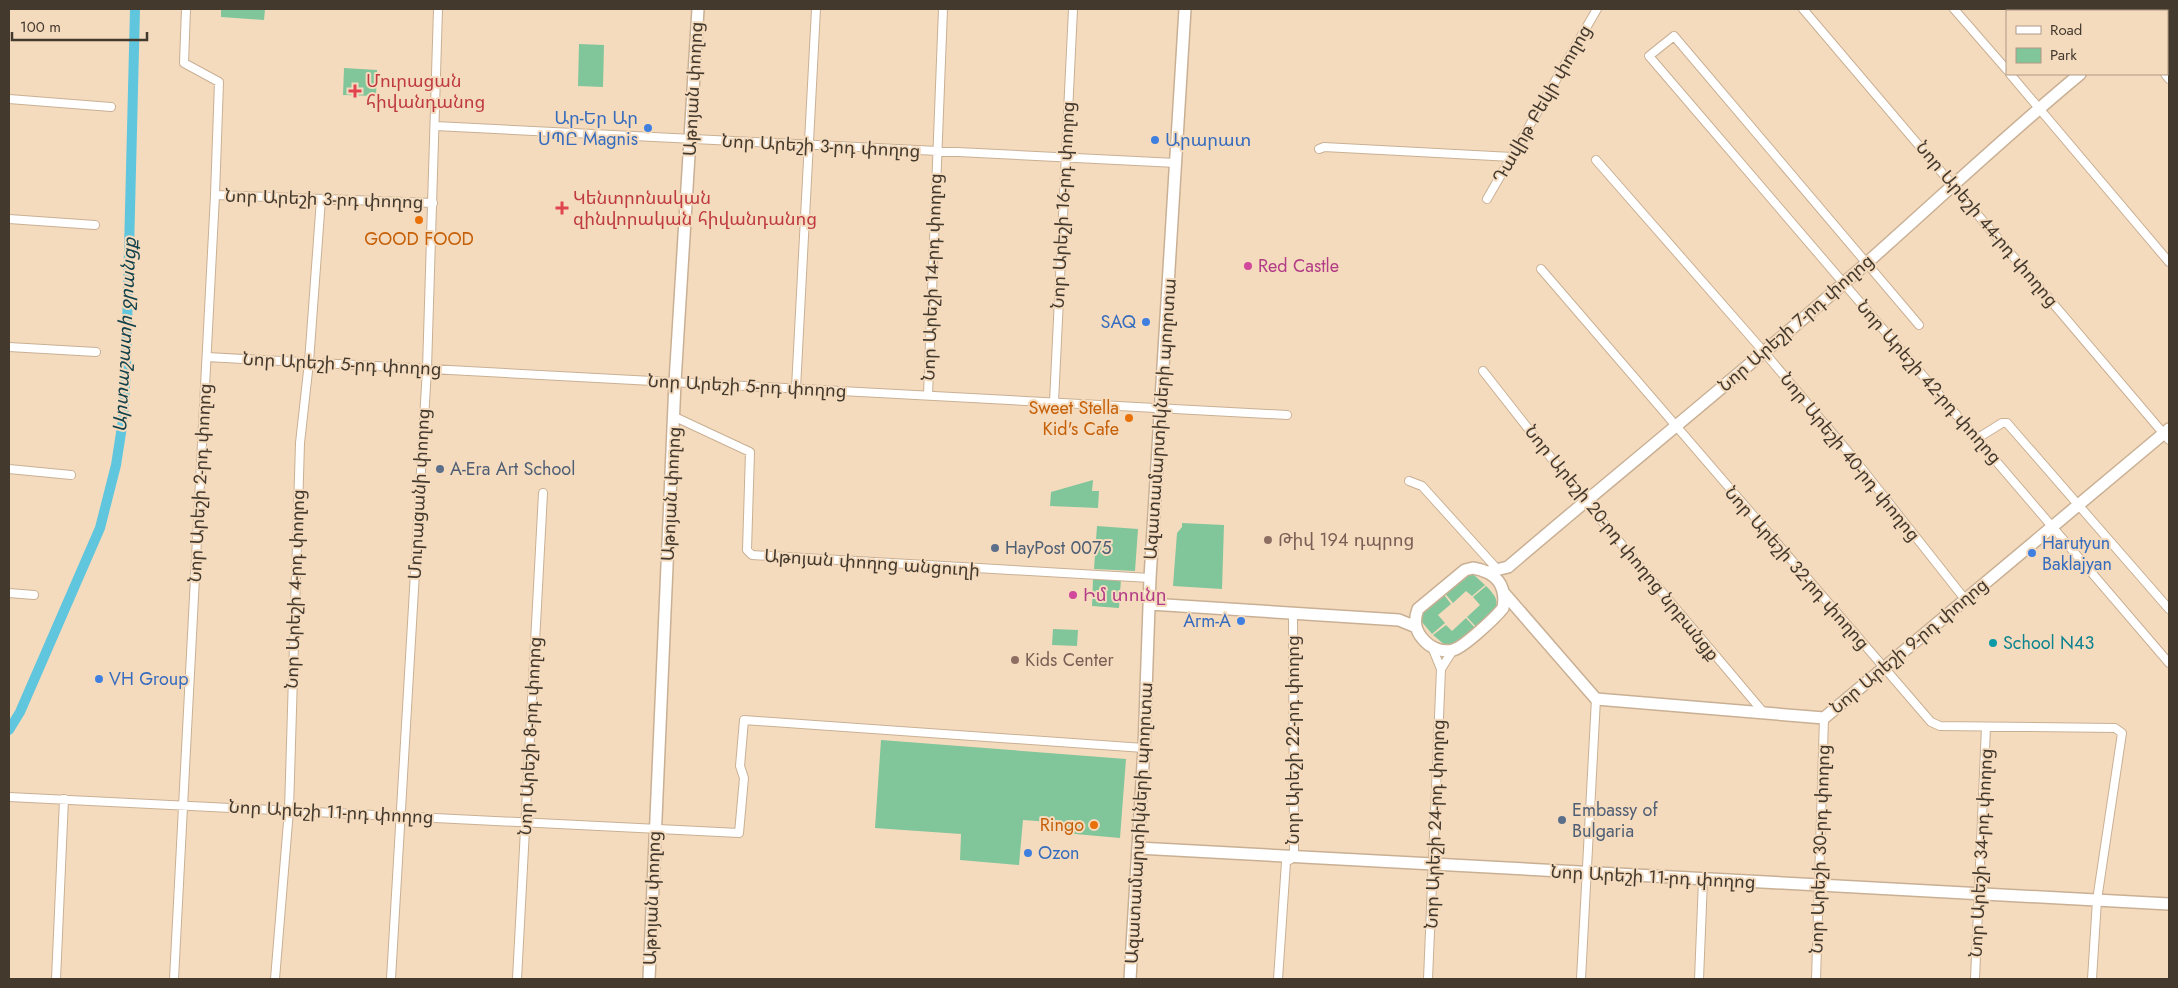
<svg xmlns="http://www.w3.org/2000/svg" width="2178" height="988" viewBox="0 0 2178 988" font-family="Jost,'Noto Sans Armenian',sans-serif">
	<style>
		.green { fill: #81c59b }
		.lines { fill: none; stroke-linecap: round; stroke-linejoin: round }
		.canal { stroke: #5fc6de; stroke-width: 10 }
		.street-casing { stroke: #c9b094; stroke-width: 10 }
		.secondary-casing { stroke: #c9b094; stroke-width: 14 }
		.street { stroke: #fff; stroke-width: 8 }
		.secondary { stroke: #fff; stroke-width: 11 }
		.health-dot { fill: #e0444e; stroke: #f5dbbe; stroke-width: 2 }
		.shop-dot { fill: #3f7fe0; stroke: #f5dbbe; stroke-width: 2 }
		.food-dot { fill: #e8710a; stroke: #f5dbbe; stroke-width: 2 }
		.hotel-dot { fill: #d1479c; stroke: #f5dbbe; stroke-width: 2 }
		.service-dot { fill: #5c6f8a; stroke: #f5dbbe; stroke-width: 2 }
		.education-dot { fill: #8d6e63; stroke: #f5dbbe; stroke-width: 2 }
		.culture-dot { fill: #0f9aa8; stroke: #f5dbbe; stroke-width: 2 }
		.labels { text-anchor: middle; stroke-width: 4; stroke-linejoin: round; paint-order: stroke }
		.health-label { font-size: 18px; fill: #be3a42; stroke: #f5dbbe; text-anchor: start }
		.street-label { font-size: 18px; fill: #43392d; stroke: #f5dbbe }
		.shop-label { font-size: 18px; fill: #366cbe; stroke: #f5dbbe; text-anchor: start }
		.food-label { font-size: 18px; fill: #c56008; stroke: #f5dbbe; text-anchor: end }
		.hotel-label { font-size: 18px; fill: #b23c85; stroke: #f5dbbe; text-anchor: start }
		.service-label { font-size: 18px; fill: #4e5e75; stroke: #f5dbbe; text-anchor: start }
		.education-label { font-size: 18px; fill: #785e54; stroke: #f5dbbe; text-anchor: start }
		.culture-label { font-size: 18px; fill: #0d838f; stroke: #f5dbbe; text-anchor: start }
		.water-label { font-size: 19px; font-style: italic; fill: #11414b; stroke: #f5dbbe }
	</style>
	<rect width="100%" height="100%" fill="#f5dbbe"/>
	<!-- green -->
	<path class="green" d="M221 9H265L264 20 221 17Z
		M579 44 604 45 603 87 578 86Z
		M344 68 377 70 376 96 343 95Z
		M1093 480 1092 491H1099L1098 508 1050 506 1051 492Z
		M1182 523 1224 525 1222 589 1173 586 1177 533 1182 527Z
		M1097 526 1138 529 1135 571 1094 569Z
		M1469 574 1474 575 1485 585 1472 596 1466 591 1453 603 1443 591Z
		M1093 578 1121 579 1119 608 1092 606Z
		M1486 586C1507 606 1493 611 1477 628L1467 617 1480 605 1473 597Z
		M1442 592 1451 604 1438 615 1445 623 1432 634 1422 622V612Z
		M1466 618 1476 629 1457 644 1446 646 1433 635 1446 625 1452 631Z
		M1053 629 1078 630 1077 646 1052 645Z
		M881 740 1126 759 1120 838 1064 833V823L1023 820 1019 865 960 860 961 834 875 828Z"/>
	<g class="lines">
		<!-- canal -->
		<path class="canal" d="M9 730 20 712 100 528 116 465 123 420 126 370 135 9"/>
		<defs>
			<path id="street" d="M1803 9 2169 440
				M1954 9 2007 70
				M2010 74 2169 262
				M2165 74 2169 79
				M9 99 111 107
				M435 126 1176 163
				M1319 149 1324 147 1512 157
				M1596 160 1764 352 1855 460 1964 598
				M215 195 433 203
				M1487 199 1597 9
				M9 219 95 225
				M1541 269 1931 722 1940 726 2115 728 2122 733 2097 900 2092 979
				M1919 325 1674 36 1649 56 2169 663
				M9 347 96 352
				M207 357 1287 415
				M1483 371 1585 501 1764 713
				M796 388 816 9
				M928 395 943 9
				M1054 402 1073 9
				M675 417 750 452 747 550 752 555 1150 578
				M1978 438 2002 423H2007L2169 609
				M9 469 71 475
				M1409 481 1422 486 1498 570
				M9 593 34 595
				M1441 669 1453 650
				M9 797 739 833 744 778 740 766 744 720 1144 748
				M56 979 64 799
				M174 979 215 195 219 82 184 63 186 9
				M275 979 289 810 300 443 309 362 321 199
				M391 979 427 369 438 9
				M517 979 543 493
				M1278 979 1286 862 1294 857 1293 615
				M1428 979 1441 669 1432 647
				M1581 979 1596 699
				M1699 979 1703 880
				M1816 979 1824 718
				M1975 979 1986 727"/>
			<path id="secondary" d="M2152 11 2155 9
				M1473 568C1496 572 1507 585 1503 608 1495 618 1464 647 1453 650 1441 653 1429 647 1422 638 1415 630 1414 619 1418 609L1465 570Z
				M1488 572 1508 567C1619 472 1734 380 1844 283 1923 214 1999 141 2080 74
				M1504 593 1596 699 1824 718 2169 429
				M1150 604 1399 620 1416 627
				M1138 848 2169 904
				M649 979 675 382 698 9
				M1130 979 1144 748 1150 578 1185 9"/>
		</defs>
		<!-- street casing -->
		<use href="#street" class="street-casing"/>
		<!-- secondary casing -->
		<use href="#secondary" class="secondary-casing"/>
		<!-- street -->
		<use href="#street" class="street"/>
		<!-- secondary -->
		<use href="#secondary" class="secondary"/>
	</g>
	<!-- markers -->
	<g class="health-dot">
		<path d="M352.5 83.5h5v5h5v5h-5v5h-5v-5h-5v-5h5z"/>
		<path d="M559.5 200.5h5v5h5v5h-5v5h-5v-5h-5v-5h5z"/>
	</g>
	<g class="shop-dot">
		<circle cx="648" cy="128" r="5"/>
		<circle cx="1155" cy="140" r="5"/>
		<circle cx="1146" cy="322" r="5"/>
		<circle cx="2032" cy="553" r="5"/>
		<circle cx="1241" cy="621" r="5"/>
		<circle cx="99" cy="679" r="5"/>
		<circle cx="1028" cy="853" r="5"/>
	</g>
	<g class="food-dot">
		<circle cx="419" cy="220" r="5"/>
		<circle cx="1129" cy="418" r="5"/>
		<circle cx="1094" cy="825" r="5"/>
	</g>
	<g class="hotel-dot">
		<circle cx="1248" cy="266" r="5"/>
		<circle cx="1073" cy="595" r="5"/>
	</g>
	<g class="service-dot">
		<circle cx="440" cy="469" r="5"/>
		<circle cx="995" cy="548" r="5"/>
		<circle cx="1562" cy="820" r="5"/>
	</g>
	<g class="education-dot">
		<circle cx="1268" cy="540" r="5"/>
		<circle cx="1015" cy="660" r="5"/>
	</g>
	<circle class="culture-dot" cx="1993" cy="643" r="5"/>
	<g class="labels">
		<!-- health labels -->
		<g class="health-label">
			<text x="366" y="87">Մուրացան<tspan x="366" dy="21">հիվանդանոց</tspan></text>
			<text x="573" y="204">Կենտրոնական<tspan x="573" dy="21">զինվորական հիվանդանոց</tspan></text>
		</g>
		<!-- street labels -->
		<g class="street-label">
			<text transform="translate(693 89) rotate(-87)" y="6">Աթոյան փողոց</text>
			<text transform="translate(1542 104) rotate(-60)" y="6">Դավիթ Բեկի փողոց</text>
			<text transform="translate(821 146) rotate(3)" y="6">Նոր Արեշի 3-րդ փողոց</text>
			<text transform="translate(324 199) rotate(2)" y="6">Նոր Արեշի 3-րդ փողոց</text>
			<text transform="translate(1063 205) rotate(-87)" y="6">Նոր Արեշի 16-րդ փողոց</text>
			<text transform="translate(1987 224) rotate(50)" y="6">Նոր Արեշի 44-րդ փողոց</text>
			<text transform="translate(932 277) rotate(-88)" y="6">Նոր Արեշի 14-րդ փողոց</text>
			<text transform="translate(1796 323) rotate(-41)" y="6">Նոր Արեշի 7-րդ փողոց</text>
			<text transform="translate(342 364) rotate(3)" y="6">Նոր Արեշի 5-րդ փողոց</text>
			<text transform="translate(1929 382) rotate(49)" y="6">Նոր Արեշի 42-րդ փողոց</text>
			<text transform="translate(747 386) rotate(3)" y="6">Նոր Արեշի 5-րդ փողոց</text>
			<text transform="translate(1160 419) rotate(-86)" y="6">Ազատամարտիկների պողոտա</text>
			<text transform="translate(1850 457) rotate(51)" y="6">Նոր Արեշի 40-րդ փողոց</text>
			<text transform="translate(200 483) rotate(-87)" y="6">Նոր Արեշի 2-րդ փողոց</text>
			<text transform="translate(419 494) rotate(-87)" y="6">Մուրացանի փողոց</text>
			<text transform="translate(671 494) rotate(-87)" y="6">Աթոյան փողոց</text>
			<text transform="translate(1622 543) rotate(51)" y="6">Նոր Արեշի 20-րդ փողոց նրբանցք</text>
			<text transform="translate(872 563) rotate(4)" y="6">Աթոյան փողոց անցուղի</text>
			<text transform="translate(1797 568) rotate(49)" y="6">Նոր Արեշի 32-րդ փողոց</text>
			<text transform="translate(295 589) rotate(-88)" y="6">Նոր Արեշի 4-րդ փողոց</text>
			<text transform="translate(1909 646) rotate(-40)" y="6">Նոր Արեշի 9-րդ փողոց</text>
			<text transform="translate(530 736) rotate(-87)" y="6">Նոր Արեշի 8-րդ փողոց</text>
			<text transform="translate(1293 740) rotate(-90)" y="6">Նոր Արեշի 22-րդ փողոց</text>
			<text transform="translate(331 812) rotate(3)" y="6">Նոր Արեշի 11-րդ փողոց</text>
			<text transform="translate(1139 823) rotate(-87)" y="6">Ազատամարտիկների պողոտա</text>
			<text transform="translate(1435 824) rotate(-88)" y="6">Նոր Արեշի 24-րդ փողոց</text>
			<text transform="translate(1820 849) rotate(-88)" y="6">Նոր Արեշի 30-րդ փողոց</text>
			<text transform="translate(1981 853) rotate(-87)" y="6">Նոր Արեշի 34-րդ փողոց</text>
			<text transform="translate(1653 877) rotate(3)" y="6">Նոր Արեշի 11-րդ փողոց</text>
			<text transform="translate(652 898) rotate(-88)" y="6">Աթոյան փողոց</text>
		</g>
		<!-- shop labels -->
		<g class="shop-label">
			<text x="638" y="124" text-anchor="end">Ար-Եր Ար<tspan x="638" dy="21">ՍՊԸ Magnis</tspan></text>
			<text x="1165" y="146">Արարատ</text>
			<text x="1136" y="328" text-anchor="end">SAQ</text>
			<text x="2042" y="549">Harutyun<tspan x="2042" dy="21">Baklajyan</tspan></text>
			<text x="1231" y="627" text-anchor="end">Arm-A</text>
			<text x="109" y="685">VH Group</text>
			<text x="1038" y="859">Ozon</text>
		</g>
		<!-- food labels -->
		<g class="food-label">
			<text x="419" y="245" text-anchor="middle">GOOD FOOD</text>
			<text x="1119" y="414">Sweet Stella<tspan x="1119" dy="21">Kid's Cafe</tspan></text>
			<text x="1084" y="831">Ringo</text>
		</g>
		<!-- hotel labels -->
		<g class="hotel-label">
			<text x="1258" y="272">Red Castle</text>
			<text x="1083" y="601">Իմ տունը</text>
		</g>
		<!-- service labels -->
		<g class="service-label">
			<text x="450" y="475">A-Era Art School</text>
			<text x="1005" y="554">HayPost 0075</text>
			<text x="1572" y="816">Embassy of<tspan x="1572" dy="21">Bulgaria</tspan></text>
		</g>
		<!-- education labels -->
		<g class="education-label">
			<text x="1278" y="546">Թիվ 194 դպրոց</text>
			<text x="1025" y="666">Kids Center</text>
		</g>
		<!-- culture labels -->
		<g class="culture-label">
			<text x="2003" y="649">School N43</text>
		</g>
		<!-- water labels -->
		<g class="water-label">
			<text transform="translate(124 335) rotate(-87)" y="7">Արտաշատի ջրանցք</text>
		</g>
	</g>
	<!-- border -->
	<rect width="2178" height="988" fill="none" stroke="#43392d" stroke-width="20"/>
	<!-- legend -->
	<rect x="2006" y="10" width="162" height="65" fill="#f5dbbe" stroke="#ae9a84"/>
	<rect x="2016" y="26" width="25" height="8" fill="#ffffff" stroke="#ae9a84"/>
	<text x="2050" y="35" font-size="15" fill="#43392d">Road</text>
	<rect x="2016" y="48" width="25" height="15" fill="#81c59b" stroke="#ae9a84"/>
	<text x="2050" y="60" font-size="15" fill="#43392d">Park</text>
	<!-- scale -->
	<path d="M12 32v8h135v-8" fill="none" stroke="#43392d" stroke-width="2.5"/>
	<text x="20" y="32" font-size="15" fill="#43392d" stroke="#f5dbbe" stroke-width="4" paint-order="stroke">100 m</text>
</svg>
